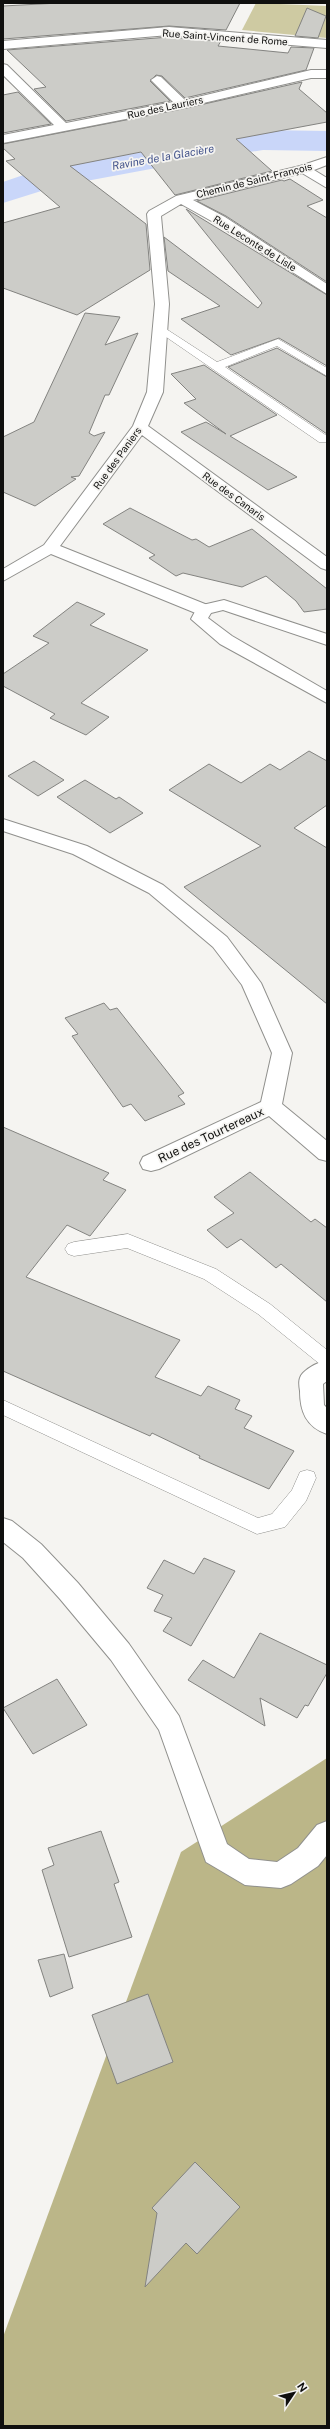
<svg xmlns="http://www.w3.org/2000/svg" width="330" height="2429" viewBox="0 0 330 2429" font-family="'Public Sans',sans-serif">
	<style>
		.green { fill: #cecaa2 }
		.forest { fill: #bbb688 }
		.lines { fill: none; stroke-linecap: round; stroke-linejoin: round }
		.river { fill: #c9d6f9; fill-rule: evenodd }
		.building { fill: #ccccc8; stroke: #838380 }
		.lane-casing { stroke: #90908d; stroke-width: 1 }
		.street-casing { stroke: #90908d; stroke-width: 2 }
		.secondary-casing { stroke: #90908d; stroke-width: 2 }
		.lane { fill: #fff; fill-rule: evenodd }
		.street { fill: #fff; fill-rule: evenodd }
		.secondary { fill: #fff; fill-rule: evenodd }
		.labels { text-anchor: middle; stroke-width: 3.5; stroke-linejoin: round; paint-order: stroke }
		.far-street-label { font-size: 10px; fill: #0f0f0e; stroke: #f5f4f1 }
		.far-water-label { font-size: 11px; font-style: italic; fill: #43538b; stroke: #f5f4f1 }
		.street-label { font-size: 12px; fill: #0f0f0e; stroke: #f5f4f1 }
	</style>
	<rect width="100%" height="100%" fill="#f5f4f1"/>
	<!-- green -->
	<path class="green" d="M256 3 327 6V38L242 30Z"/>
	<!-- forest -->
	<path class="forest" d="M327 1758V2426H3V2337L181 1852Z"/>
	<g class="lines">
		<!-- river -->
		<path class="river" d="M263 130 327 131V151L263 150 199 160 54 187 3 203V182L35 171Z"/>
	</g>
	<!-- building -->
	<path class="building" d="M59 3H240L226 30 169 26 3 39V6Z
		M307 8 326 16 318 38 295 36Z
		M169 37 221 41 218 46 288 53 291 47 314 48 306 70 185 98 162 76 156 75 150 81 170 101 66 121 34 89 46 87 7 50Z
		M302 82 299 89 327 113V122L236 139 272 171 175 195 141 152 70 166 146 224 150 270 77 315 3 288V223L60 207 6 161 15 159 3 148V144L182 109Z
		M18 92 51 124 3 133V95Z
		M290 179 323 200 307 206 327 218V282L226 216 197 201 282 180 284 181Z
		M186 209 327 295V366L279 338 231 355 181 319 220 306 168 271 164 237 258 308 262 303Z
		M85 313 120 317 105 345 138 333 109 395H105L89 433 94 436 105 432 79 476 71 477 76 479 35 506 3 492V437L34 422Z
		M277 348 327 377V434L228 367Z
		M204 365 277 415 230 436 297 477 268 490 181 432 206 422 226 434 184 403 196 399 171 374Z
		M130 508 192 540 196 539 209 547 252 529 327 589V609L304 612 296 601 266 576 242 587 183 573 176 576 149 558 155 555 103 524Z
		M77 602 105 614 90 625 148 650 81 703 109 717 86 735 50 718 55 714 3 686V674L49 643 33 636Z
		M309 751 327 761V805L294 828 327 848V1004L184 887 261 846 169 790 209 764 241 783 270 764 280 770Z
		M34 761 64 780 38 796 8 776Z
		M85 780 116 799 119 797 143 813 110 833 57 797Z
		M104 1003 110 1010 117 1008 143 1041 184 1093 178 1096 185 1104 145 1121 131 1104 123 1107 72 1036 78 1034 65 1018Z
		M3 1127 109 1173 103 1180 126 1190 90 1236 67 1225 26 1277 180 1340 155 1377 201 1396 208 1386 240 1400 235 1409 252 1416 244 1428 294 1451 269 1489 199 1458 200 1456 152 1433 150 1436 3 1371Z
		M250 1172 311 1222 315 1219 327 1228V1302L281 1264 276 1268 241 1239 227 1248 207 1230 234 1213 214 1197Z
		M204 1558 235 1571 191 1646 163 1631 172 1618 154 1611 163 1595 147 1588 164 1560 194 1574Z
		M260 1633 327 1665V1673L308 1706 305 1705 297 1718 260 1698 265 1726 188 1680 203 1660 234 1678Z
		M57 1679 87 1725 33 1754 3 1708Z
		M101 1831 119 1882 114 1884 132 1937 69 1957 42 1870 54 1865 48 1848Z
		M64 1954 73 1988 50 1997 38 1960Z
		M148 1994 173 2062 117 2084 92 2015Z
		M195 2162 240 2207 197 2254 186 2243 145 2287 157 2213 152 2208Z"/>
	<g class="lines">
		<defs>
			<path id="lane" d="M160 325 217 362 278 339 327 368V376L277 346 225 367 327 436V442H319L156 330 154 328Z
				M128 1234 216 1269 270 1304 327 1350V1367L321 1365 258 1314 204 1279 127 1248 74 1256 68 1254 65 1249 68 1244 74 1242Z
				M3 1400 258 1518 272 1514 292 1490 300 1472 307 1470 314 1472 316 1478 306 1501 285 1527 257 1534 3 1415Z"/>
			<path id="street" d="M169 27 327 40V48L169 35 3 49V41Z
				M3 64 7 65 66 123 173 102 151 80 157 76 161 77 185 100 311 70H327V78H311L182 108 3 143V135L54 125 3 75Z
				M327 157V165L314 170 327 178V188L302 173 193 200 225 217 327 284V294L215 223 181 204 161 216 169 304 163 392 148 426 327 557V570L321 568 142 435 60 546 210 606 212 610 210 614H198L51 554 3 581V569L44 545 133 426 147 392 155 304 147 214 149 211 176 196 300 166Z
				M3 819 87 846 163 885 227 937 261 983 292 1053 282 1104 327 1141V1161L319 1159 269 1116 159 1169 151 1171 143 1169 140 1163 143 1157 261 1102 272 1053 242 985 213 947 149 893 73 854 3 831Z"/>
			<path id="secondary" d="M224 600 327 634V645L223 610 211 613 208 618 232 636 327 691V703L220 644 191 619 198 606Z
				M327 1360V1381L323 1384 324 1405 327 1408V1434C306 1427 300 1411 300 1391 299 1385 298 1378 303 1373 309 1367 319 1362 327 1360Z
				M3 1518 12 1521 41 1544 78 1583 129 1644 179 1716 227 1844 249 1859 277 1862 298 1848 317 1825 327 1821V1855L318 1866 291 1884 281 1888 245 1885 206 1862 159 1730 111 1660 60 1599 23 1558 3 1542Z"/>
		</defs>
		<!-- lane casing -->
		<use href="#lane" class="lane-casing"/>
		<!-- street casing -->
		<use href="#street" class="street-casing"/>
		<!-- secondary casing -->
		<use href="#secondary" class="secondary-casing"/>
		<!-- lane -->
		<use href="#lane" class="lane"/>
		<!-- street -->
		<use href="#street" class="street"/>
		<!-- secondary -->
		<use href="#secondary" class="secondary"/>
	</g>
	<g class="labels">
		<!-- far-street labels -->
		<g class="far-street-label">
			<text transform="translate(225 37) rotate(4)" y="4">Rue Saint-Vincent de Rome</text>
			<text transform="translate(165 107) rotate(-12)" y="4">Rue des Lauriers</text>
			<text transform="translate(254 180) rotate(-14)" y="4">Chemin de Saint-François</text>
			<text transform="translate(255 243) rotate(32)" y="4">Rue Leconte de Lisle</text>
			<text transform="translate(117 458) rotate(-54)" y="4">Rue des Paniers</text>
			<text transform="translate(234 496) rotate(36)" y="4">Rue des Canaris</text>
		</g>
		<!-- far-water labels -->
		<g class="far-water-label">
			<text transform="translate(163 157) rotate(-10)" y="4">Ravine de la Glacière</text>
		</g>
		<!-- street labels -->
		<g class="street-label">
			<text transform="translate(211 1135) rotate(-25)" y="4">Rue des Tourtereaux</text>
		</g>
	</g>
	<!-- border -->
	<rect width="330" height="2429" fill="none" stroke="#0f0f0e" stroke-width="8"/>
	<!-- north arrow -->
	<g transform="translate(294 2393) rotate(55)" stroke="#f5f4f1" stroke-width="3" paint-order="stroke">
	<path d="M0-3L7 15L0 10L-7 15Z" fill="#0f0f0e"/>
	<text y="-6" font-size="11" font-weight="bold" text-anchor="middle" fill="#0f0f0e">N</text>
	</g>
</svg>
